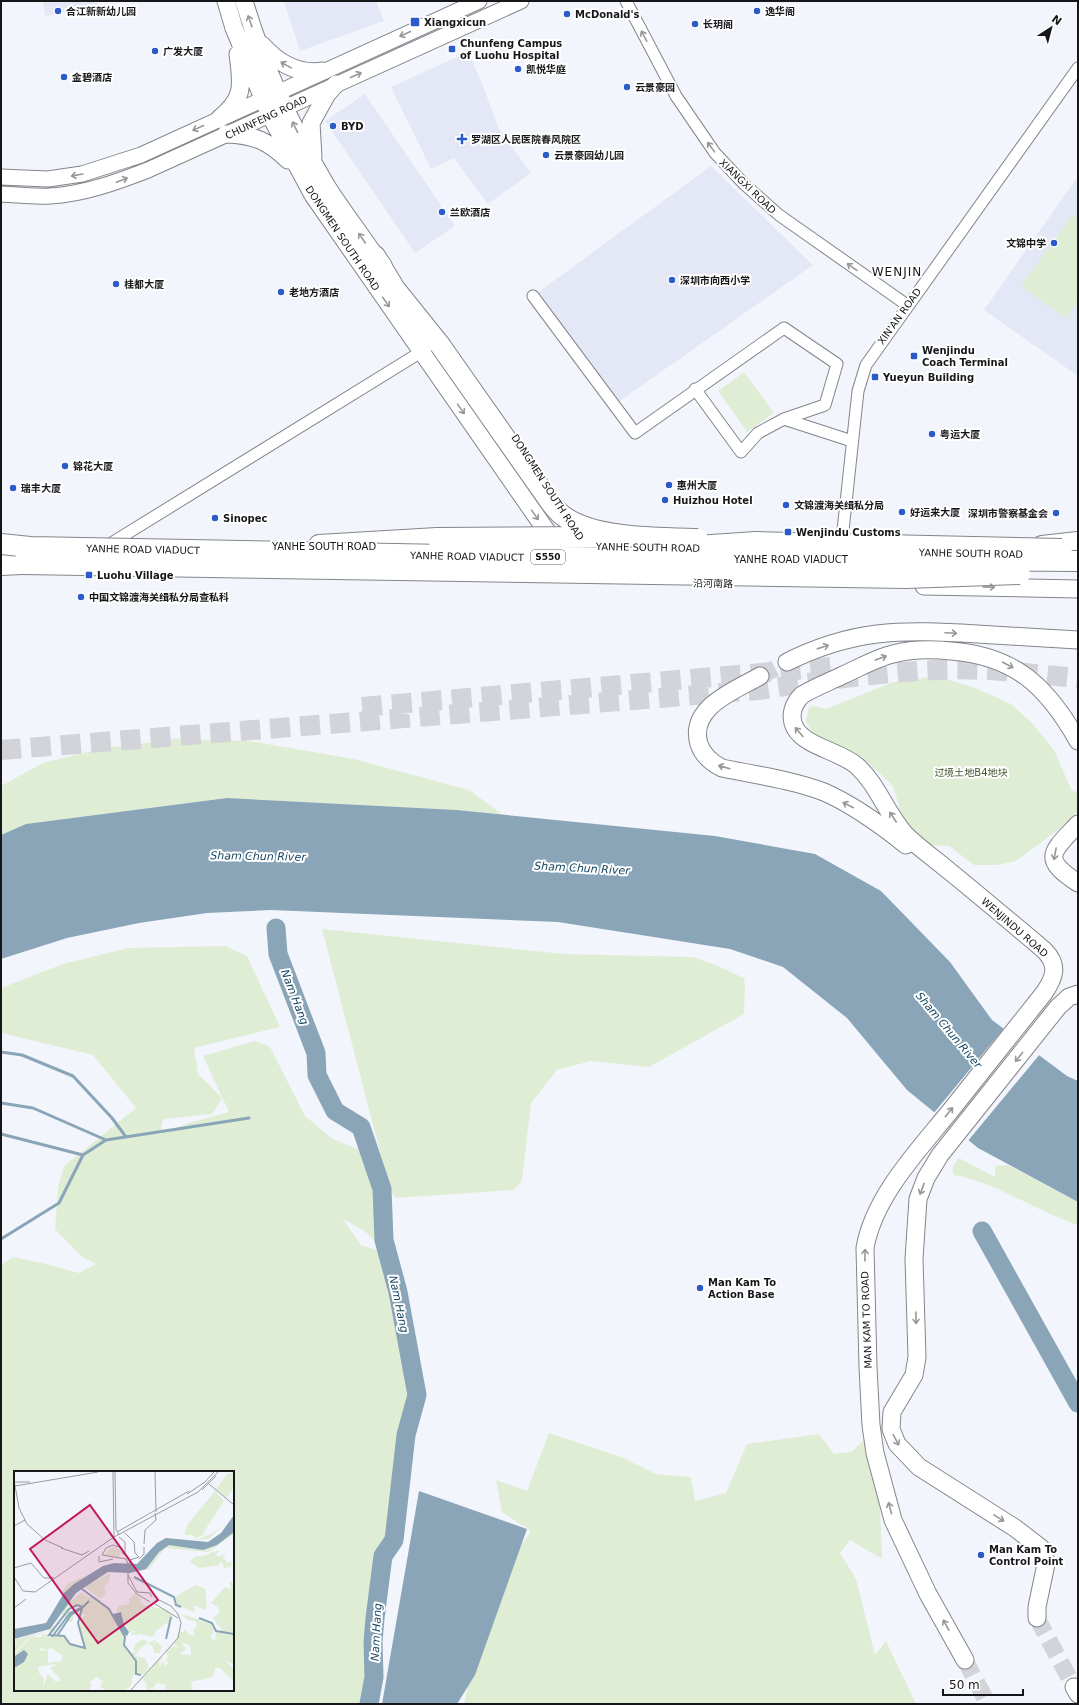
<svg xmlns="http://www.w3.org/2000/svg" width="1079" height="1705" viewBox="0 0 1079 1705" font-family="'DejaVu Sans','Noto Sans SC',sans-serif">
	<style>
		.built { fill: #e4e8f6 }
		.green { fill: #e0edd5; fill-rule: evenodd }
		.water { fill: #8aa5b7 }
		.pier { fill: #f3f5fc }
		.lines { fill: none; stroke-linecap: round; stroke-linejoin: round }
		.stream { stroke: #8aa5b7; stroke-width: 3 }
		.river { stroke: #8aa5b7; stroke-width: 19 }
		.primary-tunnel { stroke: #d2d4da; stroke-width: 17; stroke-dasharray: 17 8; stroke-linecap: butt }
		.highway-tunnel { stroke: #d2d4da; stroke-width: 20; stroke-dasharray: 20 10; stroke-linecap: butt }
		.street-casing { stroke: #83858b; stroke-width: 13 }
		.secondary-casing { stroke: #83858b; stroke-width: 17 }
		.primary-casing { stroke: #83858b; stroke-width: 19 }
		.highway-casing { stroke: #83858b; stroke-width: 22 }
		.street { stroke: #fff; stroke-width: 11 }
		.secondary { stroke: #fff; stroke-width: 15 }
		.primary { stroke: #fff; stroke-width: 17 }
		.highway { stroke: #fff; stroke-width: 20 }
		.highway-bridge-casing { stroke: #83858b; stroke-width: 22; stroke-linecap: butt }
		.highway-bridge { stroke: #fff; stroke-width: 20 }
		.oneway { stroke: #979798 }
		.poi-dot { fill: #2b5ac9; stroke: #fff; stroke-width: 1.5 }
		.labels { text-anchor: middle; stroke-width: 4; stroke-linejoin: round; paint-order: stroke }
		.shield { fill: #fff; stroke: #5d5d5f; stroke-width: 1 }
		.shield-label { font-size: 9px; font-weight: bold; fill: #17171a }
		.poi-label { font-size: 10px; font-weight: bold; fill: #17171a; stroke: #fff; text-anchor: start }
		.street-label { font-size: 10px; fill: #17171a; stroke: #fff }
		.park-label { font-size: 10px; fill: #43582e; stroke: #fff }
		.water-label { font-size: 11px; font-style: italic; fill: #144662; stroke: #fff }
		.quarter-label { font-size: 12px; letter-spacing: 1px; fill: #17171a; stroke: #fff }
		.inset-river { fill: none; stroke: #8aa5b7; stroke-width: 2 }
		.inset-road { fill: none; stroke: #9b9ca2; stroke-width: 1 }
		.view { fill: #c2185b; fill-opacity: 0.15; stroke: #c2185b; stroke-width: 2 }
		.inset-edge { fill: none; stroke: #17171a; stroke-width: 2 }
	</style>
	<rect width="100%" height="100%" fill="#f3f5fc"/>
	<!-- built -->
	<path class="built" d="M43 1H97L98 6 45 16Z
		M284 1H376L384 21 300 51Z
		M468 52 482 83 498 127 531 173 488 204 454 158 431 169 391 87Z
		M365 94 455 226 415 253 325 121Z
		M711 166 813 265 614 405 533 296Z
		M1078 176V376L984 310Z"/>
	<!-- green -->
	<path class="green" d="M1072 215 1078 219V301L1066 318 1021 286Z
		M744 372 774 413 747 432 718 391Z
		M935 676 973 687 1011 704 1033 724 1054 750 1072 791 1078 792 1077 812 1066 824 1016 861 998 865H974L949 846 926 845 905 828 894 789 890 783 867 762 829 745 814 735 806 721 809 707 816 706 826 709 893 682Z
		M175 739 249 741 354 759 469 790 502 814 457 810 227 798 26 824 1 835V786L43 763 100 749Z
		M322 929 564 954 694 957 720 967 744 978 745 986 744 1014 649 1067 591 1061 557 1070 531 1103 522 1180 514 1190 395 1198 390 1190Z
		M225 946 247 956 280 1027 194 1048 198 1074 222 1098 212 1114 163 1119 160 1134 189 1123 229 1112 203 1056 255 1041 270 1047 305 1116 333 1139 362 1151 391 1242 381 1247 367 1233 342 1218 361 1245 388 1254 417 1395 408 1426 394 1540 383 1556 375 1613 364 1593 375 1618 371 1695 368 1704H1V1265L13 1257 47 1264 79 1273 96 1264 81 1256 55 1229 58 1187 64 1166 136 1108 93 1055 1 1033V988L63 964 128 948ZM15 1472H233V1690H15Z
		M959 1158 995 1177V1166L1008 1165 1078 1202V1225C1035 1211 998 1183 954 1175 950 1168 955 1164 959 1158Z
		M882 1424 880 1505 882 1559 850 1540 840 1553 856 1579 875 1655 886 1641 916 1704H464L472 1663 508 1564 531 1531 502 1512 496 1480 527 1491 549 1433 621 1457 656 1474 691 1477 695 1501 726 1493 747 1444 819 1434 834 1454 851 1452Z"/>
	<!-- water -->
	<path class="water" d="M227 798 457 810 715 836 815 854 881 891 950 962 992 1020 1067 1076 1078 1081V1202L978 1148 907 1090 847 1018 783 967 730 949 558 922 271 910 207 913 139 923 67 938 1 959V835L26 824Z
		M419 1491 527 1529 475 1675 457 1704H382Z"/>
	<!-- pier -->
	<path class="pier" d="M1005 1027 1040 1054 967 1142 933 1114Z"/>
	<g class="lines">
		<!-- stream -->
		<path class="stream" d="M1 1052 22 1055 73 1076 112 1118 126 1137
			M1 1103 33 1108 106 1140
			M1 1134 83 1155
			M1 1239 59 1203 83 1155 106 1140 249 1118"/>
		<!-- river -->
		<path class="river" d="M276 928 278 954 316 1053 317 1075 335 1111 361 1127 382 1189 384 1240 398 1292 417 1395 406 1435 394 1540 383 1556 375 1618 373 1642 374 1677 369 1704
			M982 1231 1078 1403"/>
		<!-- primary-tunnel -->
		<path class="primary-tunnel" d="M760 676 787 662
			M1037 1618 1074 1687
			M965 1660 988 1704"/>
		<!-- highway-tunnel -->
		<path class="highway-tunnel" d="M362 707 831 667
			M1 750 759 690C817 681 876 673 935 670 982 667 1031 674 1078 678"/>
		<defs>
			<path id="street" d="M626 1 676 96 715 153 744 184 779 215 907 305
				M533 296 635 433 784 328 837 364 825 405 784 419 758 433 741 452 695 389
				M784 419 852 441
				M110 544 421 352
				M841 549 858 391 866 365 1078 68"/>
			<path id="secondary" d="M1 177 48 179 82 174 141 155 479 1
				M1 194C17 195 34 197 50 196 84 194 117 182 148 170L521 1"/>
			<path id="primary" d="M226 1 234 28 270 115 313 195 557 546
				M244 1C263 65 292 128 326 185 341 209 359 232 375 256L383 265
				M262 45C278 63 298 75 323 71
				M219 119C245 98 242 85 238 54
				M226 134C255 135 268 141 288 160
				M313 157 311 123 327 94 336 84
				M580 545 662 547
				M924 586 1078 589
				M787 662C815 648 845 638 877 634 910 630 944 632 977 634 1011 636 1044 638 1078 640
				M760 676C736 690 688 707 699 744 703 756 712 763 722 768 756 775 792 780 824 792 854 805 881 825 906 845
				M1078 824C1052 852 1040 858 1078 883
				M1037 1618V1607L1046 1564 1045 1557 1041 1548 1015 1528 919 1467 897 1444 891 1429 892 1412 914 1375 917 1357 914 1259 918 1199 926 1178 940 1155 1058 1007 1069 997 1078 994
				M965 1660 928 1594 893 1520 875 1453 871 1425 868 1367 865 1248C874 1196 918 1151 951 1110 982 1071 1013 1032 1044 993 1055 977 1059 965 1044 950 1012 923 980 896 948 870 934 858 916 846 904 833 886 812 877 784 857 766 840 751 806 747 795 728 789 716 793 704 802 695 815 687 829 682 843 675 859 668 876 658 893 654 912 649 931 649 951 651 1015 656 1047 686 1078 741
				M1074 1687 1078 1694"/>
			<path id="highway" d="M375 256 395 289 440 345
				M319 545 437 538
				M1042 546 1078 542
				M1 565 22 564"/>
		</defs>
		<!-- street casing -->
		<use href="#street" class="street-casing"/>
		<!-- secondary casing -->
		<use href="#secondary" class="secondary-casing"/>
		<!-- primary casing -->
		<use href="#primary" class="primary-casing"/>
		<!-- highway casing -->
		<use href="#highway" class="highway-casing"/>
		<!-- street -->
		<use href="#street" class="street"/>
		<!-- secondary -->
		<use href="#secondary" class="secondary"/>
		<!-- primary -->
		<use href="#primary" class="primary"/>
		<!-- highway -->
		<use href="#highway" class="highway"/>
		<defs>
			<path id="highway-bridge" d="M440 345 551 503C554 507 558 512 562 515 592 539 660 538 698 539
				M437 538 599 537
				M1 544 30 547 548 557 1078 561
				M682 547 756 542 1062 549
				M22 564 906 578 1020 574"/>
		</defs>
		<!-- highway-bridge casing -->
		<use href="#highway-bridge" class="highway-bridge-casing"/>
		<!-- highway-bridge -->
		<use href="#highway-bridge" class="highway-bridge"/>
	</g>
	<!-- one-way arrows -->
	<defs><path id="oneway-shaft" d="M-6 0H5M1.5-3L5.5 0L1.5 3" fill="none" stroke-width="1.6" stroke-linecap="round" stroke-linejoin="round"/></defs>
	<g class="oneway">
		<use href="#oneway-shaft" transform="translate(250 21) rotate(-109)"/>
		<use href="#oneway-shaft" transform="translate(405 34) rotate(156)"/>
		<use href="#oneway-shaft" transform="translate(644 36) rotate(-118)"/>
		<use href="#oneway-shaft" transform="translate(286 65) rotate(-151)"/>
		<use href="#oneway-shaft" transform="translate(356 75) rotate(-24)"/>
		<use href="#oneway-shaft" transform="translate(295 127) rotate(-116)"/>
		<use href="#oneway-shaft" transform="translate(198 128) rotate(155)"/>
		<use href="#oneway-shaft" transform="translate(711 147) rotate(-126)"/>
		<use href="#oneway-shaft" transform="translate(77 175) rotate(170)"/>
		<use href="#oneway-shaft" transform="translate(122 180) rotate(-21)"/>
		<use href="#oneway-shaft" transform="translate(362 238) rotate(-124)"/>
		<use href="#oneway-shaft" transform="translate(852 267) rotate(-145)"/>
		<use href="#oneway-shaft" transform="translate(386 302) rotate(55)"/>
		<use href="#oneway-shaft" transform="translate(461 409) rotate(55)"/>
		<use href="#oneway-shaft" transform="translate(535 515) rotate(55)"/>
		<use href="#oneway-shaft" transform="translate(989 587) rotate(1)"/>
		<use href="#oneway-shaft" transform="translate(951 633) rotate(3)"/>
		<use href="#oneway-shaft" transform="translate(823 647) rotate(-18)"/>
		<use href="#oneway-shaft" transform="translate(881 658) rotate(-20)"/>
		<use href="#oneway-shaft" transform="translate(1008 665) rotate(27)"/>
		<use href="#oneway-shaft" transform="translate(799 732) rotate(-130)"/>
		<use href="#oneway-shaft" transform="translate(724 767) rotate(-164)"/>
		<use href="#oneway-shaft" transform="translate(848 805) rotate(-153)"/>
		<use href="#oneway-shaft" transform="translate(893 817) rotate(-123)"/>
		<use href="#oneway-shaft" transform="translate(1055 854) rotate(101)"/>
		<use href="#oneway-shaft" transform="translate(1019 1057) rotate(129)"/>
		<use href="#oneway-shaft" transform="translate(949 1112) rotate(-51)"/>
		<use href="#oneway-shaft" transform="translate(922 1189) rotate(111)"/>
		<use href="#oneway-shaft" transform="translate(865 1255) rotate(-89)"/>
		<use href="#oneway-shaft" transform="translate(916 1318) rotate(88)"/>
		<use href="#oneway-shaft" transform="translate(896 1440) rotate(62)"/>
		<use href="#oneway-shaft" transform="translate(890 1508) rotate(-105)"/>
		<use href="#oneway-shaft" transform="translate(999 1518) rotate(32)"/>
		<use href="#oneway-shaft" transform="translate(946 1625) rotate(-119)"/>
	</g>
	<!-- markers -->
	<g class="poi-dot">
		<circle cx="58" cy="11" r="4"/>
		<circle cx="757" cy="11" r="4"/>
		<circle cx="567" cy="14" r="4"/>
		<rect x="410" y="17" width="10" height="10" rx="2"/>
		<circle cx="695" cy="24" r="4"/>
		<rect x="448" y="45" width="8" height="8" rx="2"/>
		<circle cx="155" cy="51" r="4"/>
		<circle cx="518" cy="69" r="4"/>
		<circle cx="64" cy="77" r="4"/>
		<circle cx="627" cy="87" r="4"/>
		<circle cx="333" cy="126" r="4"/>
		<path d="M460 133h4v4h4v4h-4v4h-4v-4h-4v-4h4z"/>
		<circle cx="546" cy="155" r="4"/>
		<circle cx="442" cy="212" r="4"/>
		<circle cx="1054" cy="243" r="4"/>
		<circle cx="672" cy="280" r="4"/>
		<circle cx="116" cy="284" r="4"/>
		<circle cx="281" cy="292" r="4"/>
		<rect x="910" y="352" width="8" height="8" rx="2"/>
		<rect x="871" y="373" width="8" height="8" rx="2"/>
		<circle cx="932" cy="434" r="4"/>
		<circle cx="65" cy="466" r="4"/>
		<circle cx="669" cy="485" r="4"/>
		<circle cx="13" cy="488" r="4"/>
		<circle cx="665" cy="500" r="4"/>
		<circle cx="786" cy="505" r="4"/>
		<circle cx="902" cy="512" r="4"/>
		<circle cx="1056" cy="513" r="4"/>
		<circle cx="215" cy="518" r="4"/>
		<rect x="784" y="528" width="8" height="8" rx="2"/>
		<rect x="85" y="571" width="8" height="8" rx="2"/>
		<circle cx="81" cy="597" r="4"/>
		<circle cx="700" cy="1288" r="4"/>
		<circle cx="981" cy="1555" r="4"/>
	</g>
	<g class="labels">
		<!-- shield labels -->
		<rect class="shield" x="531" y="550" width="34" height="14" rx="3"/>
		<g class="shield-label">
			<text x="548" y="560">S550</text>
		</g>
		<!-- poi labels -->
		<g class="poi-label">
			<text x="66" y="15">合江新新幼儿园</text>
			<text x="765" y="15">逸华阁</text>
			<text x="575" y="18">McDonald's</text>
			<text x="424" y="26">Xiangxicun</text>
			<text x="703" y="28">长玥阁</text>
			<text x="460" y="47">Chunfeng Campus<tspan x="460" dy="12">of Luohu Hospital</tspan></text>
			<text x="163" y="55">广发大厦</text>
			<text x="526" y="73">凯悦华庭</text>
			<text x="72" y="81">金碧酒店</text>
			<text x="635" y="91">云景豪园</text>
			<text x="341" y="130">BYD</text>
			<text x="471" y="143">罗湖区人民医院春风院区</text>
			<text x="554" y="159">云景豪园幼儿园</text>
			<text x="450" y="216">兰欧酒店</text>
			<text x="1046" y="247" text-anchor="end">文锦中学</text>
			<text x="680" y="284">深圳市向西小学</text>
			<text x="124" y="288">桂都大厦</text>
			<text x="289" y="296">老地方酒店</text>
			<text x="922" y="354">Wenjindu<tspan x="922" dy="12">Coach Terminal</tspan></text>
			<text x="883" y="381">Yueyun Building</text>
			<text x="940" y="438">粤运大厦</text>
			<text x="73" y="470">锦花大厦</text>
			<text x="677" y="489">惠州大厦</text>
			<text x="21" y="492">瑞丰大厦</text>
			<text x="673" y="504">Huizhou Hotel</text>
			<text x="794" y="509">文锦渡海关缉私分局</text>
			<text x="910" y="516">好运来大厦</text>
			<text x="1048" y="517" text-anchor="end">深圳市警察基金会</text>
			<text x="223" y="522">Sinopec</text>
			<text x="796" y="536">Wenjindu Customs</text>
			<text x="97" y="579">Luohu Village</text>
			<text x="89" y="601">中国文锦渡海关缉私分局查私科</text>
			<text x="708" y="1286">Man Kam To<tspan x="708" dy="12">Action Base</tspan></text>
			<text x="989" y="1553">Man Kam To<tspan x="989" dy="12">Control Point</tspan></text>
		</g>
		<!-- street labels -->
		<g class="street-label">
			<text transform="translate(266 117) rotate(-25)" y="4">CHUNFENG ROAD</text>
			<text transform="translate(748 186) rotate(44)" y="4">XIANGXI ROAD</text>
			<text transform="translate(343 238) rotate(56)" y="4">DONGMEN SOUTH ROAD</text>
			<text transform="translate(899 316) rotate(-54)" y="4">XIN'AN ROAD</text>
			<text transform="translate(548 487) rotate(57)" y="4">DONGMEN SOUTH ROAD</text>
			<text x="324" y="550">YANHE SOUTH ROAD</text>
			<text transform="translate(648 547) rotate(1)" y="4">YANHE SOUTH ROAD</text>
			<text transform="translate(143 549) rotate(1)" y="4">YANHE ROAD VIADUCT</text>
			<text transform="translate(971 553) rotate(1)" y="4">YANHE SOUTH ROAD</text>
			<text transform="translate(467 556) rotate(1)" y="4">YANHE ROAD VIADUCT</text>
			<text x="791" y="563">YANHE ROAD VIADUCT</text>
			<text transform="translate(713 583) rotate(1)" y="4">沿河南路</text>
			<text transform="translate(1015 927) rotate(41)" y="4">WENJINDU ROAD</text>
			<text transform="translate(866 1320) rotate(-92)" y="4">MAN KAM TO ROAD</text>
		</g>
		<!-- park labels -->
		<g class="park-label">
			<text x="971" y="776">过境土地B4地块</text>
		</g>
		<!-- water labels -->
		<g class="water-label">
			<text transform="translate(258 856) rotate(1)" y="4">Sham Chun River</text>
			<text transform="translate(582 868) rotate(3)" y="4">Sham Chun River</text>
			<text transform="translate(295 997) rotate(69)" y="4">Nam Hang</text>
			<text transform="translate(949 1030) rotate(50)" y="4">Sham Chun River</text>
			<text transform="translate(399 1304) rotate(78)" y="4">Nam Hang</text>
			<text transform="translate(376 1632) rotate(-87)" y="4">Nam Hang</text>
		</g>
		<!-- quarter labels -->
		<g class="quarter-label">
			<text x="897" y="276">WENJIN</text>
		</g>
	</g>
	<!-- overview -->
	<g transform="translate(14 1471)">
		<rect width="220" height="220" fill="#f3f5fc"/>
		<path d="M212 1 213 3 220 1V16L213 27 202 18 213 3ZM201 20 210 30 189 62 192 63 182 67 177 63 175 65 170 63 174 53ZM211 53 195 68 182 69 199 62ZM220 60V63L194 81 151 77 135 98 116 104 125 101 152 74 162 73 183 78ZM100 76 108 80 105 86 90 84 95 78ZM203 79 206 80 202 83 204 86 212 83 208 87 211 88 213 92 218 90 217 96 210 97 208 91 205 92 206 94 185 97 176 91 180 86 193 84 199 80 201 82ZM96 102 95 111 90 115 92 123 86 128 71 116ZM76 103 60 113 48 127 47 122 55 112ZM217 110 220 113V194L211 189 220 198V211L206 197H201L199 206 177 211 179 219H151V214L143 212 139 217 142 219 136 217 137 219H133L132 212 128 208 147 186H149L145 192 146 196 149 189 150 194 154 193 152 188 154 185 151 181 158 175 164 177 160 173 165 160 170 161V158L176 164H181L179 160 183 155 181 150 173 149 167 143 198 153 200 158 197 167 201 170 202 161 208 159 199 147 205 142V137L197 132 211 116 217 118 215 111ZM168 171 176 175 177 184 165 183 172 179ZM182 114 191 118 193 135 191 139 180 134 181 141 162 134 161 128 164 124ZM68 121 72 125 82 127 95 138 110 166 111 177 117 186 120 187 116 182 122 181 119 178 122 172 130 168 135 172 143 168 138 174 143 171 148 176 146 182H140L139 175 133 172 125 179 123 177 124 181 121 185 131 187 135 197 130 203 119 204 117 215 111 219H91L86 216 89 211 83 206 75 211 78 214 75 219H0V184L17 166H27L28 163 49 165 57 172 70 177 65 154 67 147 72 144 66 140 68 134 54 136 60 145 58 151H54L47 142 52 134ZM26 176 32 179 37 177 49 185 47 190 34 192V179L27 180ZM43 193 36 197 47 209 42 211 34 203 29 217 30 208 25 202 24 196ZM122 121 127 129 125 130 130 134 154 139 159 146 158 150 157 146 155 153 152 152 142 160 139 166 127 163 118 164 117 162 123 160 116 161 109 151 107 141 103 140 104 135 115 133V128ZM40 154 41 162 35 160 16 166 0 182 2 168 34 160Z" fill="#e0edd5" fill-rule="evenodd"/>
		<path d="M220 44V61L203 74 189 79 155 74 145 81 132 98 116 102 94 101 62 122 36 158 0 168V158L32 152 50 122 60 113 89 95 100 92 123 93 143 72 152 67 194 71 207 62ZM107 141 110 154 115 161 113 165 108 162 99 143ZM10 179 14 183 10 191 0 197 1 185Z" fill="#8aa5b7"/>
		<path class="inset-river" d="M120 106 160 126 162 134 167 136M68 118 95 138 111 166 110 174 122 190V203L127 204M69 136 63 134 55 138 35 164 50 165 56 173 71 177 64 152 68 137 75 130M185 147 198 152 202 160 220 163M43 165 57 144 67 138M38 166 56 142 67 137M152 168 157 146"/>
		<path class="inset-road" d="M99 1 100 66M101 1 102 58 105 64M141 1 142 41M0 9 5 37 13 53 31 69 49 77M0 11H16M195 13 220 34M1 15 84 1M188 19 202 5M173 23 191 11 200 1M0 55 11 49M103 61 175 20M111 62 120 71 121 82 125 86 116 89 115 93M105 66 111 71V82M130 73 131 59 142 49 141 42M47 77 68 84 75 80M111 83H109L108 77 99 74 92 77 88 84 112 88 114 93M85 85V91L99 88M125 88 130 83V76M114 93V112L123 123 136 131M0 97 17 92 30 107H40M114 104 123 121 136 122 138 126M0 106 9 120 21 121 100 66 184 21 204 1M141 133 164 147M0 137 12 128M117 219 164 167 167 152 164 143 157 135 143 128"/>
		<path class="view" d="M76 34 144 129 84 172 16 78Z"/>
		<rect width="220" height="220" class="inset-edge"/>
	</g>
	<!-- border -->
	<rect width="1079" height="1705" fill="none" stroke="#17171a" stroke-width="4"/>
	<!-- north arrow -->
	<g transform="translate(1051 28) rotate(36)" stroke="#ffffff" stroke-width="3" paint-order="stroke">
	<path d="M0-3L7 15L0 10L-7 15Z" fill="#17171a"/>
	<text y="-6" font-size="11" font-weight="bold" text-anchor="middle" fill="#17171a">N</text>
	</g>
	<!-- scale -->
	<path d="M943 1689v6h80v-6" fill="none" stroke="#17171a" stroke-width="2"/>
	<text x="949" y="1689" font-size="12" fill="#17171a" stroke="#ffffff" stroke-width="3" paint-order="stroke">50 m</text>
</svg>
